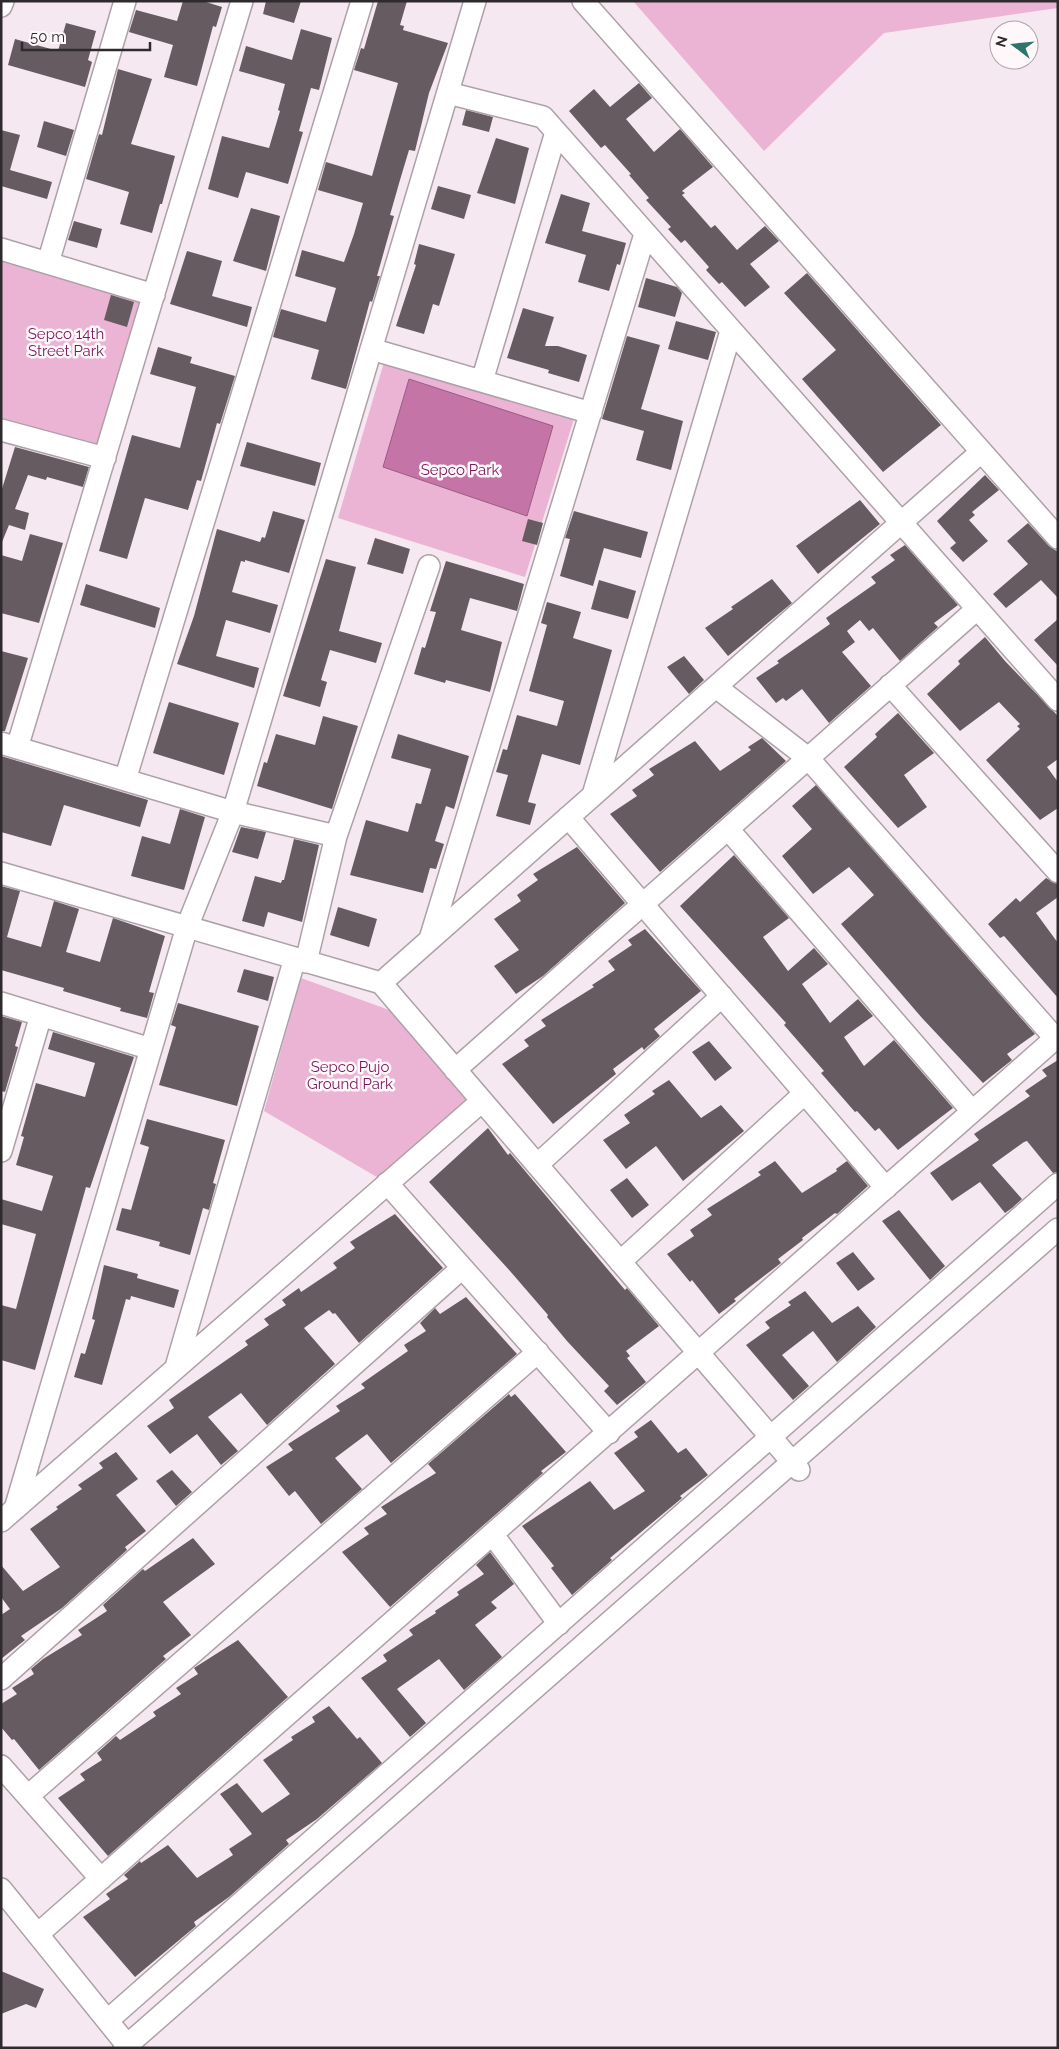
<svg xmlns="http://www.w3.org/2000/svg" width="1059" height="2049" viewBox="0 0 1059 2049" font-family="Raleway,sans-serif">
	<style>
		.green { fill: #ebb4d4 }
		.water { fill: #c574a7; stroke: #985e82 }
		.building { fill: #675b62 }
		.lines { fill: none; stroke-linecap: round; stroke-linejoin: round }
		.minor-casing { stroke: #ada1a8; stroke-width: 24 }
		.minor { stroke: #fff; stroke-width: 21 }
		.labels { text-anchor: middle; stroke-width: 5; stroke-linejoin: round; paint-order: stroke }
		.park-label { font-size: 15px; fill: #7a185d; stroke: #fef8fb }
	</style>
	<rect width="100%" height="100%" fill="#f6e8f0"/>
	<!-- green -->
	<path class="green" d="M633 1H1058V8L884 33 764 151Z
		M1 255 146 299 102 452 1 425Z
		M384 362 574 419 525 577 338 518Z
		M301 978 392 1011 467 1098 387 1183 264 1111Z"/>
	<!-- water -->
	<path class="water" d="M409 379 553 426 527 516 383 467Z"/>
	<!-- building -->
	<path class="building" d="M183 1H203L222 7 216 27 213 26 197 86 164 77 173 45 129 32 136 10 177 21Z
		M266 1H301L294 23 263 14Z
		M378 1H407L400 25 404 26 403 30 448 43 429 93 415 151 409 150 400 180 390 215 394 216 377 276H380L372 302 370 301 346 389 311 379 319 350 273 337 281 309 326 322 336 288 295 276 302 250 344 262 354 234 363 203 318 190 326 162 372 176 398 83 354 70 361 48 364 49Z
		M66 23 96 31 88 60 92 62 85 87 8 65 15 39 58 51Z
		M301 29 332 38 319 90 311 88 299 131 303 132 288 184 246 172 238 198 208 189 222 136 269 148 280 111 278 110 285 84 239 71 246 46 292 60Z
		M118 69 152 79 131 144 175 156 162 204H160L152 233 120 224 129 192 86 179 99 134 102 135Z
		M639 83 652 98 626 119 654 152 680 129 713 167 682 191 685 193 682 195 711 228 715 225 737 250 765 226 779 241 750 264 770 287 745 307 722 282 719 284 706 270 709 267 685 240 681 243 668 229 671 227 646 200 649 198 629 175 631 174 605 145 601 148 569 111 594 89 610 107Z
		M466 110 493 117 489 132 462 125Z
		M44 121 74 130 66 156 37 147Z
		M1 130 20 135 10 170 52 182 47 199 1 186Z
		M496 138 529 148 515 204 477 193Z
		M438 186 471 195 464 219 431 209Z
		M561 194 590 203 582 231 626 243 620 265 617 264 609 291 578 282 586 255 545 243Z
		M251 208 280 216 266 271 233 261Z
		M74 221 102 229 97 248 68 240Z
		M419 244 455 254 439 306 433 304 424 334 396 326 416 265 414 264Z
		M187 251 222 261 212 296 252 307 247 327 170 304Z
		M807 273 941 425 883 472 802 379 836 350 784 293Z
		M646 278 677 287 682 293 675 317 638 307Z
		M111 295 134 302 127 327 104 320Z
		M523 308 554 317 545 346H558L587 355 579 382 548 373 549 370 507 358Z
		M676 321 716 332 708 360 668 349Z
		M627 336 660 345 641 409 683 421 671 470 636 460 644 431 602 419Z
		M158 347 192 357 190 363 235 376 220 424 217 423 201 481 197 480 188 510 145 498 127 559 99 551 132 435 180 448 196 387 150 374Z
		M247 442 321 463 315 486 240 466Z
		M15 447 89 467 83 487 47 477 46 480 28 475 15 509 29 513 25 530 9 525 2 542 1 492Z
		M985 475 999 490 972 512 975 515 969 520 988 541 963 562 950 548 956 543 937 521Z
		M860 500 880 524 818 574 796 546Z
		M273 511 305 520 289 573 245 560V562L241 561 232 592 278 605 270 633 226 620 216 656 259 668 254 688 177 664 194 616 217 529 260 542 262 537 265 538Z
		M574 511 648 532 641 558 604 548 593 586 560 576 570 539 565 538Z
		M528 519 543 523 537 545 522 541Z
		M1028 523 1049 546 1058 552V598L1041 580 1006 608 993 594 1028 564 1007 541Z
		M30 534 63 543 39 623 1 613V555L22 561Z
		M375 538 410 549 403 574 367 564Z
		M905 545 958 605 934 623 938 627 900 661 873 628 869 631 860 620 847 631 855 642 842 652 871 686 829 723 802 689 786 701 783 698 776 703 756 678 779 663 777 661 830 624 826 618 876 583 871 577 895 560 890 555Z
		M326 559 356 567 339 631 382 643 376 663 330 650 321 680 327 682 320 707 283 696Z
		M446 561 524 584 517 611 470 598 461 630 502 642 490 692 446 680 445 683 414 674 422 647 425 648 436 612 430 611Z
		M772 579 792 603 728 656 705 628 733 609 731 607Z
		M599 580 636 591 628 619 591 609Z
		M86 584 160 608 155 628 80 605Z
		M547 602 581 612 573 638 612 650 580 765 542 754 528 802 536 804 530 825 496 816 508 775 496 772 503 749 507 750 517 715 557 726 564 701 529 691 547 625 541 623Z
		M1058 619V666L1034 640Z
		M985 637 1005 661 1058 716V759L1047 767 1058 782V808L1040 820 986 760 1020 729 1017 726 1020 724 999 702 960 731 927 694 960 664 958 661Z
		M1 651 28 658 5 731H1Z
		M684 656 704 680 689 694 667 667Z
		M169 702 239 723 224 775 153 753Z
		M898 713 934 753 904 775 927 807 898 828 844 767 877 737 875 734Z
		M323 716 358 726 332 809 257 786 264 762 267 763 276 734 315 745Z
		M398 734 469 756 454 809 446 806 435 841 444 844 436 869 430 868 423 893 350 875 366 820 408 832 416 803 421 804 431 769 391 758Z
		M762 738 786 761 660 872 610 814 637 796 632 790 654 775 649 769 695 741 720 771 751 750 748 747Z
		M1 756 148 800 140 827 64 805 51 846 1 832Z
		M816 785 1035 1034 1007 1054 1012 1060 983 1083 922 1018 841 924 874 895 849 867 813 894 782 856 812 829 792 806Z
		M180 809 205 817 184 890 131 876 142 836 170 844Z
		M241 827 266 832 258 859 232 852Z
		M294 839 319 845 302 922 268 912 264 927 242 921 255 876 281 883 282 880H284Z
		M577 847 625 903 543 976 516 994 494 966 519 950 494 919 521 901 517 895 538 880 533 874Z
		M734 855 789 918 763 937 788 971 814 948 828 964 802 984 830 1023 858 999 873 1016 844 1037 864 1066 894 1040 953 1108 898 1150 879 1128 875 1131 857 1111 855 1112 821 1073 824 1071 784 1025 786 1023 680 906Z
		M1046 878 1058 884V897L1036 913 1058 943V998L1004 936 1000 938 988 924 1016 898 1020 902Z
		M1 886 20 891 7 937 41 947 54 901 79 909 66 952 100 962 113 918 165 936 149 992 154 993 147 1018 120 1011 121 1008 63 991 64 988 1 970Z
		M338 907 377 919 369 947 330 935Z
		M645 929 701 991 654 1029 660 1036 647 1047 644 1050 642 1047 613 1069 616 1074 553 1124 502 1064 529 1046 524 1040 546 1026 541 1020 594 987 592 985 615 970 608 961 632 945 628 940Z
		M244 969 274 977 268 1001 237 992Z
		M178 1003 259 1026 237 1106 159 1085 176 1027 171 1025Z
		M1 1016 22 1022 15 1046 18 1047 5 1092 1 1091Z
		M53 1032 134 1057 90 1188 86 1187 35 1370 1 1360V1305L16 1309 36 1234 1 1224V1199L42 1211 53 1176 16 1165 24 1137 21 1136 36 1083 85 1097 95 1063 48 1049Z
		M709 1041 732 1068 715 1081 692 1052Z
		M1058 1060V1172L1053 1173 1027 1141 1024 1142 992 1165 1022 1199 1012 1208 1005 1213 980 1182 952 1201 930 1173 979 1140 974 1134 1030 1096 1025 1091 1047 1076 1042 1070Z
		M669 1080 701 1118 721 1105 744 1131 683 1181 656 1146 626 1169 603 1140 630 1123 624 1115 655 1094 652 1091Z
		M147 1119 225 1140 213 1183 216 1184 209 1210 203 1208 190 1255 159 1246 160 1242 116 1230 122 1208 131 1210 149 1147 140 1144Z
		M488 1128 508 1155 510 1153 625 1290 627 1288 659 1326 626 1351 630 1356 627 1358 646 1382 617 1405 604 1391 609 1386 567 1341 547 1317 548 1315 510 1271 429 1182Z
		M775 1161 802 1193 837 1171 836 1169 847 1161 868 1186 837 1214 835 1213 802 1238 803 1240 778 1259 781 1263 734 1299 736 1301 719 1314 692 1280 690 1282 667 1254 694 1236 690 1230 712 1215 707 1209 761 1175 758 1172Z
		M627 1178 649 1205 632 1218 610 1190Z
		M899 1210 945 1266 930 1280 882 1221Z
		M395 1214 443 1268 359 1343 335 1313 333 1314 329 1310 304 1328 335 1364 267 1425 241 1393 208 1417 238 1451 221 1465 197 1434 170 1454 147 1426 174 1408 169 1400 248 1345 245 1341 269 1325 264 1319 286 1305 282 1300 299 1288 301 1292 337 1268 333 1263 355 1248 350 1242Z
		M853 1252 875 1279 858 1291 836 1263Z
		M104 1265 138 1274 137 1278 179 1290 174 1308 131 1296 130 1300 126 1299 102 1385 74 1377 81 1353 85 1354 95 1320 92 1319Z
		M805 1291 832 1323 858 1306 876 1327 837 1362 813 1331 782 1355 809 1386 793 1400 746 1345 770 1328 765 1322 791 1305 788 1302Z
		M466 1297 517 1354 391 1463 367 1434 335 1458 362 1489 321 1524 295 1491 289 1496 266 1467 293 1450 288 1444 340 1411 336 1406 365 1388 361 1384 408 1351 404 1345 426 1331 420 1323 435 1308 440 1314Z
		M509 1394 511 1397 515 1394 566 1452 541 1471 543 1473 390 1607 342 1552 369 1534 364 1528 387 1514 381 1507 436 1473 428 1464Z
		M651 1420 678 1453 686 1448 708 1475 680 1496 682 1498 610 1558 612 1560 572 1595 551 1568 554 1566 522 1526 590 1481 614 1510 645 1491 614 1453 638 1437 634 1432Z
		M116 1452 138 1479 116 1495 146 1531 125 1547 127 1550 62 1608 21 1636 25 1640 1 1659V1615L10 1609 1 1597V1565L23 1591 60 1567 30 1529 58 1509 56 1507 82 1489 78 1485 103 1468 99 1463Z
		M172 1470 192 1492 176 1506 156 1481Z
		M193 1538 215 1564 163 1602 191 1635 163 1656 166 1659 39 1770 14 1739 12 1740 1 1727V1704L17 1694 12 1688 34 1674 31 1669 43 1659 82 1635 78 1630 107 1611 103 1605 143 1569 145 1571Z
		M490 1552 514 1584 491 1602 497 1608 475 1625 502 1657 464 1690 439 1659 397 1689 426 1723 410 1737 361 1678 387 1661 383 1655 413 1635 409 1630 436 1613 435 1611 459 1595 457 1592 484 1574 476 1565Z
		M238 1640 288 1697 108 1856 58 1798 85 1780 80 1774 102 1760 97 1753 116 1736 120 1740 156 1716 153 1712 181 1694 176 1688 198 1674 194 1668Z
		M329 1706 357 1739 360 1737 382 1763 317 1819 286 1840 289 1844 229 1897 194 1922 196 1926 135 1977 83 1917 110 1899 106 1894 128 1879 124 1875 140 1861 141 1863 168 1845 197 1878 233 1855 229 1849 252 1834 220 1794 237 1783 262 1813 290 1794 263 1760 293 1740 291 1737 315 1722 312 1717Z
		M1 1971 44 1989 36 2008 26 2004 1 2014Z"/>
	<g class="lines">
		<defs>
			<path id="minor" d="M583 1 1058 538
				M1 6 3 1
				M448 93 543 117 1058 700
				M1 249 154 295
				M48 263 125 1
				M371 349 591 413
				M482 381 556 132
				M1 430 105 458
				M890 685 1058 872
				M716 687 808 758 1055 1038
				M1 743 233 812 336 836
				M17 748 242 1
				M125 780 362 1
				M593 795 731 331
				M568 817 886 1188
				M728 829 972 1111
				M1 873 381 983 799 1470
				M430 939 645 234
				M306 962 336 836 429 566
				M381 983 981 452
				M1 1003 151 1049
				M455 1070 977 609
				M1 1151 41 1015
				M537 1165 722 996
				M387 1183 609 1433
				M620 1262 805 1093
				M176 1367 295 958
				M15 1509 187 927 233 812 475 1
				M1 1521 482 1101
				M493 1535 559 1624
				M1 1679 462 1268
				M1 1766 101 1879
				M28 1796 538 1352
				M1 1889 127 2045
				M38 1934 1058 1036
				M108 2020 1058 1184
				M124 2048 1058 1229"/>
		</defs>
		<!-- minor casing -->
		<use href="#minor" class="minor-casing"/>
		<!-- minor -->
		<use href="#minor" class="minor"/>
	</g>
	<g class="labels">
		<!-- park labels -->
		<g class="park-label">
			<text x="66" y="339">Sepco 14th<tspan x="66" dy="17">Street Park</tspan></text>
			<text x="460" y="475">Sepco Park</text>
			<text x="350" y="1072">Sepco Pujo<tspan x="350" dy="17">Ground Park</tspan></text>
		</g>
	</g>
	<!-- border -->
	<rect width="1059" height="2049" fill="none" stroke="#2f2a2d" stroke-width="5"/>
	<!-- north arrow -->
	<g transform="translate(1014 45) rotate(286)"><circle r="24" fill="#fef8fb" stroke="#aba6a9"/>
	<path d="M0-4L9 19L0 12L-9 19Z" fill="#2d746b"/>
	<text y="-8" font-size="14" font-weight="bold" text-anchor="middle" fill="#2f2a2d">N</text>
	</g>
	<!-- scale -->
	<path d="M22 42v8h128v-8" fill="none" stroke="#2f2a2d" stroke-width="2.5"/>
	<text x="30" y="42" font-size="15" fill="#2f2a2d" stroke="#fef8fb" stroke-width="4" paint-order="stroke">50 m</text>
</svg>
